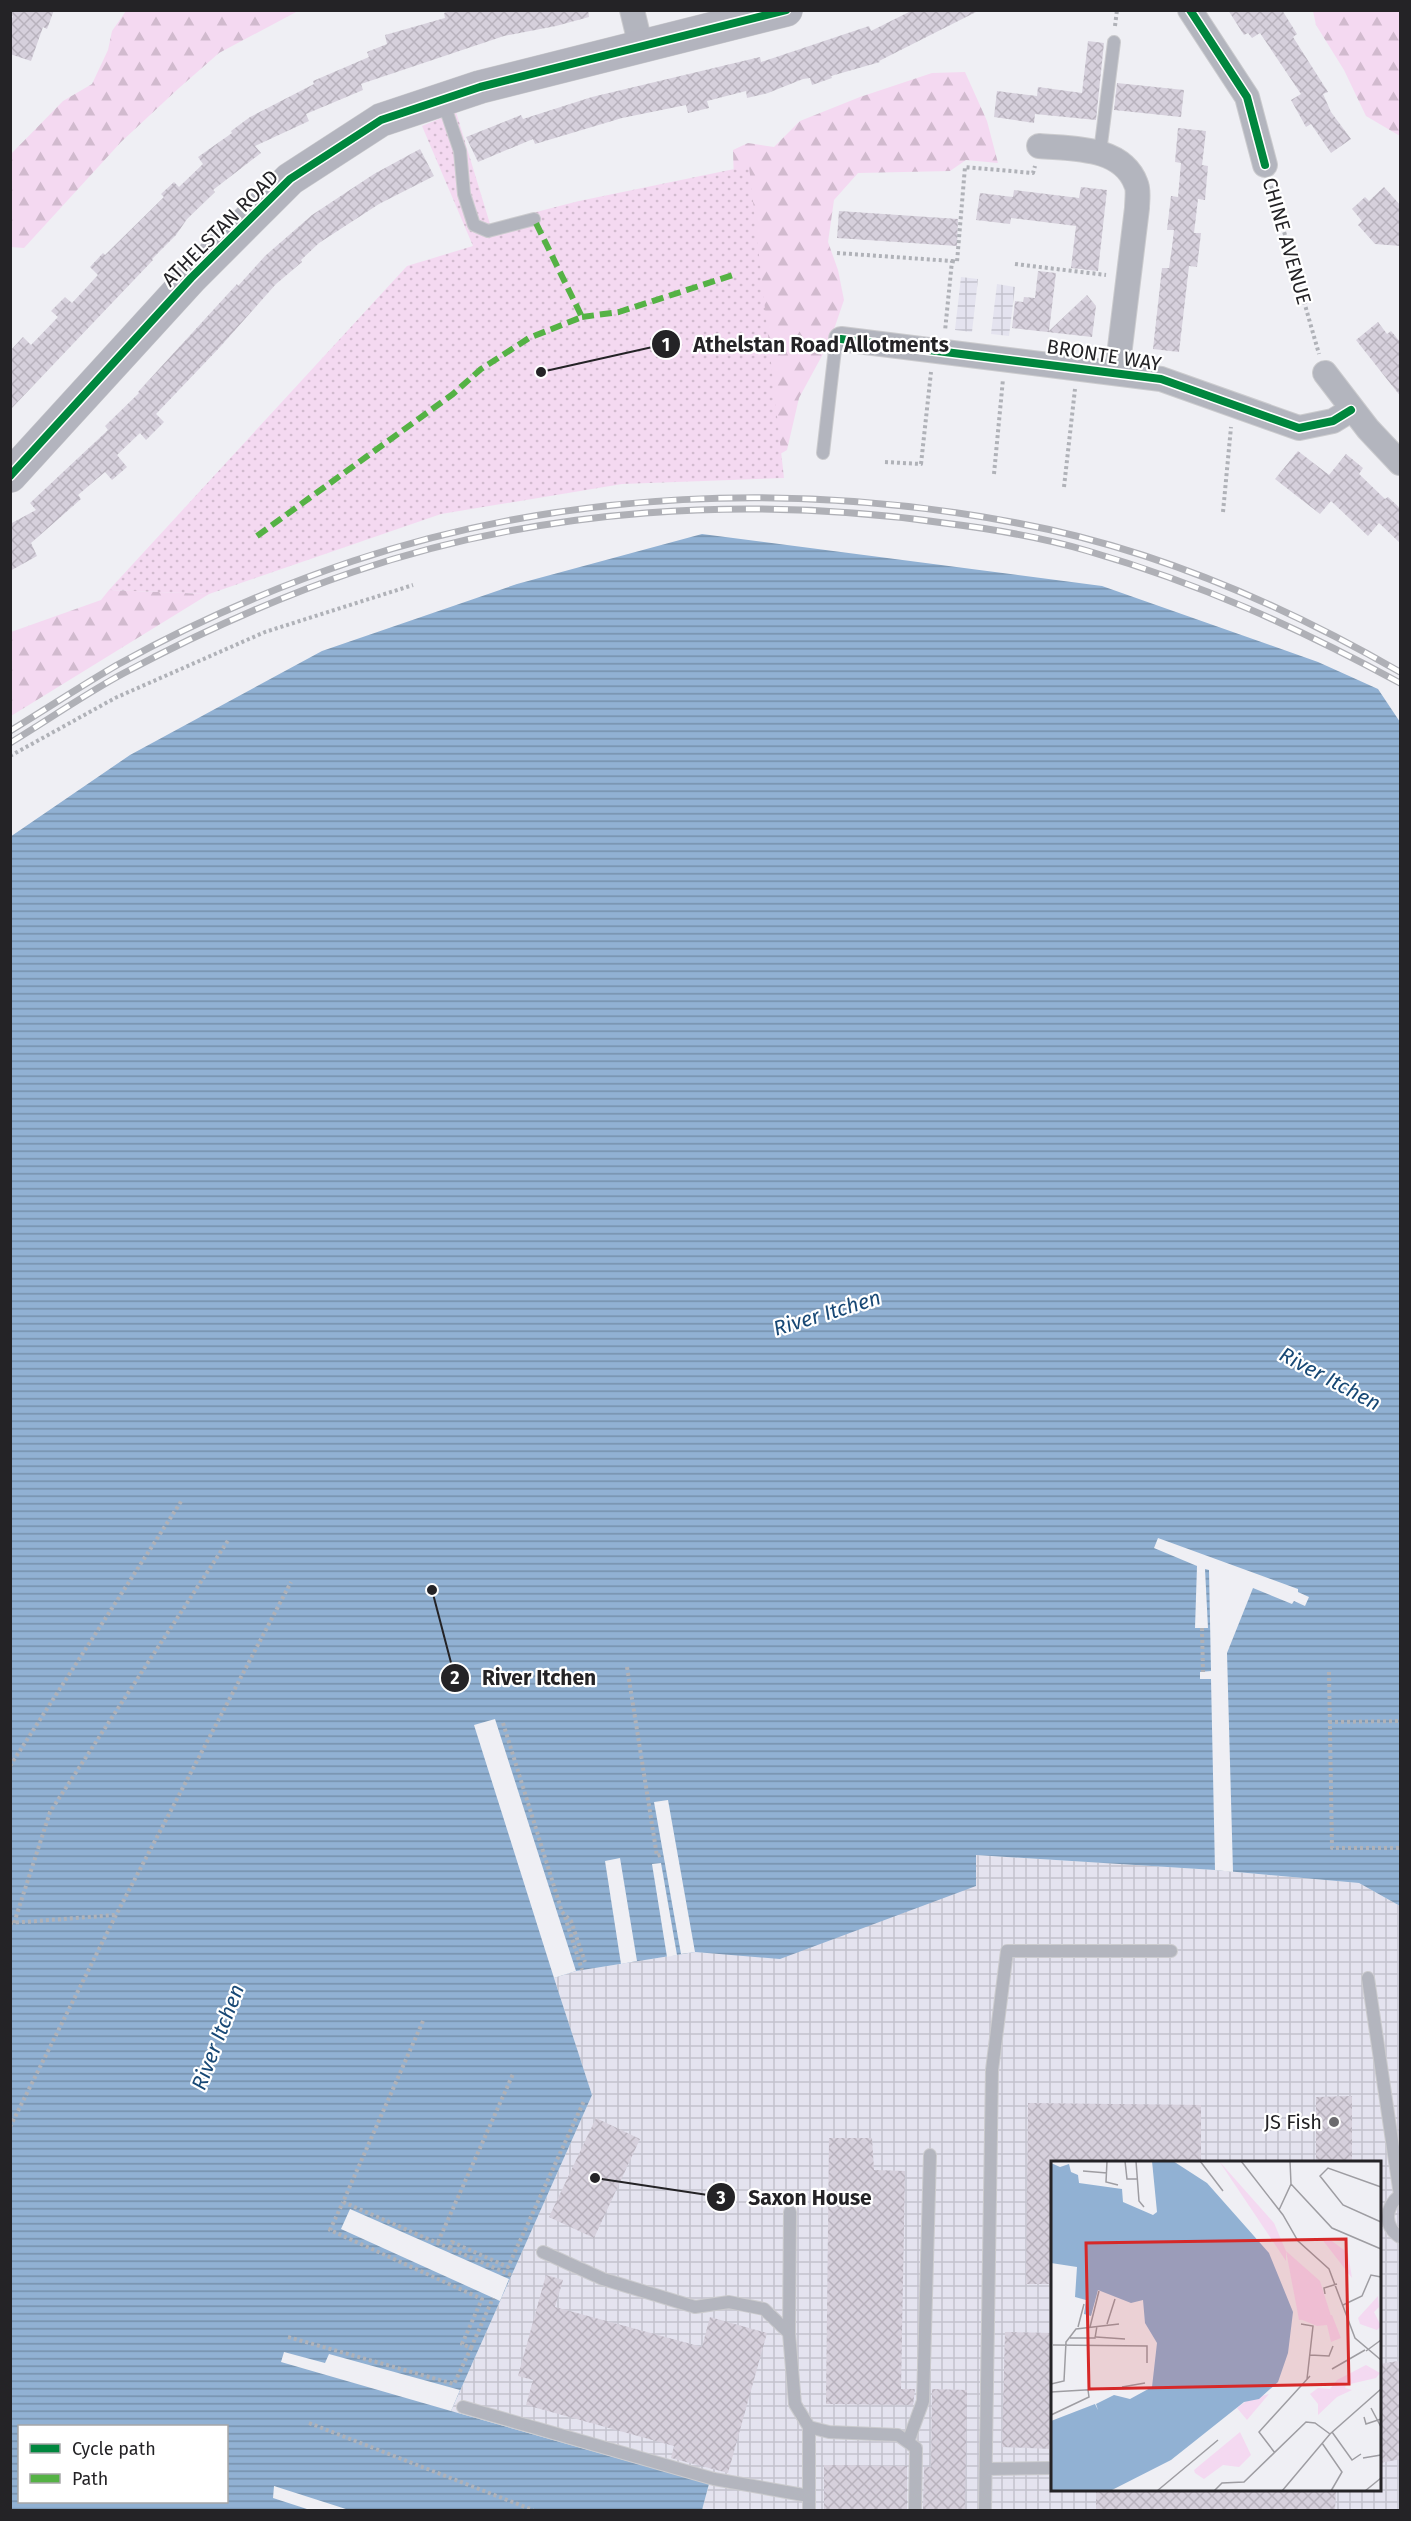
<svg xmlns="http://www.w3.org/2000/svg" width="1411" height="2521" viewBox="0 0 1411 2521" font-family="'Fira Sans',sans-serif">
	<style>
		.industrial { fill: url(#industrial-grid); fill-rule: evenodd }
		.forest { fill: url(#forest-firs) }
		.garden { fill: url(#garden-dots) }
		.water { fill: url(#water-rules); fill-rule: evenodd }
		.pier { fill: #efeff4 }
		.building { fill: url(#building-cross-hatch) }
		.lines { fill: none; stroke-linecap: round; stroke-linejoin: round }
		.lane-casing { stroke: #cbcbce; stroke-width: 14 }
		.street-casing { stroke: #cbcbce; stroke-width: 26 }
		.secondary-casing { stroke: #cbcbce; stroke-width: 34 }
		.path { stroke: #b0b2b8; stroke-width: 4; stroke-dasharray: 3 3; stroke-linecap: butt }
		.lane { stroke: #b3b5be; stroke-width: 12 }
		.street { stroke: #b3b5be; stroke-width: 24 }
		.secondary { stroke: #b3b4be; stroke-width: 33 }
		.rail-casing { stroke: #afb0b6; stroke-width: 7 }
		.rail { stroke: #fff; stroke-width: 4.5; stroke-dasharray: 14; stroke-linecap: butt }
		.quiet { stroke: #55b245; stroke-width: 6; stroke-dasharray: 12 6; stroke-linecap: butt }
		.cycleway-casing { stroke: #fff; stroke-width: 11 }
		.cycleway { stroke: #00873e; stroke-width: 8 }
		.poi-dot { fill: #6b6a6e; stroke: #fff; stroke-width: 2 }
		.labels { text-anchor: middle; stroke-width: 4.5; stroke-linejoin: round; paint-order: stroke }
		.street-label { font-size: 20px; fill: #242326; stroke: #fff }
		.poi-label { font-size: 20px; fill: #242326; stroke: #fff; text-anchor: end }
		.water-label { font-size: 21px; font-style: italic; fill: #174875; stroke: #fff }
		.inset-road { fill: none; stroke: #9e9da2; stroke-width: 1.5 }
		.view { fill: #d62828; fill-opacity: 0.15; stroke: #d62828; stroke-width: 3 }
		.inset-edge { fill: none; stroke: #242326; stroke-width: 3 }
		.leader { fill: none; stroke: #242326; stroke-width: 2 }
		.callout-dot { fill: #242326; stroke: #fff; stroke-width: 2 }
		.mark-label { font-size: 18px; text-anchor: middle; font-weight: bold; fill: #fff }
		.callout-label { font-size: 21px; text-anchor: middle; font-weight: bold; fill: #242326; stroke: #fff; stroke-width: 4.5; stroke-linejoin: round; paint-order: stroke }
	</style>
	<defs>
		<pattern id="industrial-grid" width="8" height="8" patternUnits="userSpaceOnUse" patternTransform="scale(1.5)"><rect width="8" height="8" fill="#e4e3ef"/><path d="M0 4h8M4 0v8" fill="none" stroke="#c3c2cd"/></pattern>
		<pattern id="forest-firs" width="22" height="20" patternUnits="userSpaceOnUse" patternTransform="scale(1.5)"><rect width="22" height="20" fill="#f4d9f1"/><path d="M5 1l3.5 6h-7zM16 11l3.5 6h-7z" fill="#d1bace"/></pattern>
		<pattern id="garden-dots" width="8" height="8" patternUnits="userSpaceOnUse" patternTransform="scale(1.5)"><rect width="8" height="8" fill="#f4d9f1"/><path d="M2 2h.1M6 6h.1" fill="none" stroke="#d1bace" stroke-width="1.8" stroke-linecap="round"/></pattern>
		<pattern id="water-rules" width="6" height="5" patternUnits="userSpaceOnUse" patternTransform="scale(1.5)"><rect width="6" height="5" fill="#91b1d3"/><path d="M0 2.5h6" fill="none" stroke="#7690ab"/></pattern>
		<pattern id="building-cross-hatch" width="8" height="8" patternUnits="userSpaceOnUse" patternTransform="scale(1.5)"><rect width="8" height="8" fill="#d6d0dc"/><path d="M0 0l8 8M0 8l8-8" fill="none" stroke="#b8b2bd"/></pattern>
	</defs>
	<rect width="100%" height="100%" fill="#efeff4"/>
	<!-- industrial -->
	<path class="industrial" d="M961 277 978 279 972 332 955 330Z
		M997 284 1015 287 1009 336 991 334Z
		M975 1855 1215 1870 1359 1883 1400 1906V2510H702L709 2485 451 2411 592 2095 554 1978 576 1971 695 1952 718 1954ZM1052 2162H1380V2490H1052Z"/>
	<!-- forest -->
	<path class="forest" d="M126 11H298L219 53 179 88 121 142 24 248 11 247V154L63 101 92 84 108 50 112 31Z
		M1313 11H1400V136L1366 116 1344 70 1316 25Z
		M965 72 987 121 998 163 966 160 950 171 858 173 834 200 828 242 838 270 844 300 830 341 799 398 787 450 768 461 736 249 733 150 748 143 774 147 800 121 860 97 932 73Z
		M109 590 209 594 11 716V632L101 600Z"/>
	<!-- garden -->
	<path class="garden" d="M456 112 490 224 579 201 749 166 784 478 622 484 441 514 209 594 109 590 407 266 473 246 422 126Z"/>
	<!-- water -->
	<path class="water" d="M702 534 1102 586 1318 662 1378 689 1400 722V1906L1359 1883 1215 1870 976 1855V1886L780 1959 695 1952 576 1971 554 1978 592 2095 451 2411 709 2484 702 2510H11L10 837 130 755 322 651 517 584ZM20 2426H226V2502H20Z"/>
	<!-- pier -->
	<path class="pier" d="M1158 1538 1298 1589V1592L1309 1597 1305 1606 1294 1601 1292 1604 1253 1588 1227 1653 1233 1872 1215 1870 1211 1679H1200V1672L1211 1671 1209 1570 1205 1569 1208 1628H1195L1197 1566 1154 1548Z
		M495 1719 576 1971 554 1978 474 1725Z
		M668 1800 695 1952 681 1954 654 1802Z
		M620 1858 637 1961 621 1964 605 1861Z
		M661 1863 677 1955 667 1957 652 1864Z
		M350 2209 509 2279 500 2301 341 2229Z
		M284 2352 325 2363 329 2354 460 2390 451 2411 281 2362Z
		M274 2486 349 2510H310L273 2498Z"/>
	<!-- building -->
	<path class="building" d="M10 10H54L47 29 43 27 31 61 10 54V23L13 16 10 15Z
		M453 10H588L589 17 556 26 504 36 361 84 363 90 306 114 309 121 255 146 261 153 213 190 215 192 187 219 176 235 152 259 153 260 10 410V351L23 337 31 345 58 317 51 311 65 297 72 303 98 275 90 267 103 253 105 255 164 197 161 194 174 182 179 187 203 164 198 157 232 133 231 131 250 117 314 84 313 81 369 57 367 52 387 44 385 35 445 18 444 13Z
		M913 10H980L879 61 880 62 831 76 832 78 812 85 810 78 803 79 768 93 747 98 746 91 707 101 709 108 688 113 686 105 622 118 535 144 533 139 478 162 466 137 521 115 523 119 592 97 760 57 761 62 869 26 871 31Z
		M1228 10H1282L1297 34 1293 37 1328 92 1323 94 1331 112 1351 139 1331 153 1311 124 1306 127 1291 100 1301 94 1260 33 1252 38 1248 33 1244 35Z
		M1088 41 1104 43 1096 120 1035 114 1034 123 994 117 997 91 1037 96 1038 87 1082 93Z
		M1117 83 1184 90 1181 117 1114 110Z
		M1178 128 1206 131 1202 165 1208 166 1205 200 1198 199 1194 233H1201L1197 267 1189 266 1179 352 1153 349 1162 268H1169L1172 247 1174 230H1167L1171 196 1178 197 1181 163 1175 162Z
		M420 149 434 176 379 204 319 243 301 260 302 262 276 284 220 347 156 414 164 422 146 440 140 433 117 455 127 467 112 480 105 472 78 495 81 499 31 543 37 556 10 571V524L36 510 30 503 108 430 105 426 139 393 138 392 237 284 238 286 265 256 312 215 374 174Z
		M1081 187 1107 190 1098 271 1071 268 1076 226 1011 218 1010 224 976 220 980 193 1013 197 1014 190 1079 198Z
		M1384 187 1401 206V246L1375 244 1358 225 1362 221 1352 209 1365 197 1369 201Z
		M839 211 958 219 957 246 837 238Z
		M1038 271 1056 273 1049 331 1087 295 1096 306 1092 337 1012 328 1015 301 1023 302 1024 297 1035 298Z
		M1378 322 1387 334 1391 331 1401 343V397L1356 340Z
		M1298 451 1329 475 1346 454 1363 468 1359 474 1385 499 1388 497 1401 509V544L1379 523 1368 536 1331 501 1320 514 1275 479Z
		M1352 2096V2163H1316V2097Z
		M1028 2103 1201 2105V2163H1053V2284H1026Z
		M596 2118 640 2139 594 2238 549 2217Z
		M829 2138H872L874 2170 905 2171 901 2389H915L913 2405 826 2404Z
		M546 2275 563 2280 555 2307 702 2347 710 2317 767 2333 728 2473 671 2458 674 2446 526 2405 533 2380 518 2376Z
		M1005 2332 1053 2333V2449L1002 2447Z
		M1398 2361 1401 2370V2459L1380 2463V2364Z
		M932 2389 967 2390 965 2511H923L924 2467H931Z
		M824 2465 907 2466V2511H824Z
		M1096 2490H1336L1335 2511H1096Z"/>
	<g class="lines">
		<defs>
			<path id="lane" d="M443 101 460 151 464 194 474 225 488 231 534 219
				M1100 152 1114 42
				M823 453 835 349 841 339
				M1368 1978 1400 2195
				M1400 2195C1385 2207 1383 2226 1400 2237
				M790 2212 789 2333 795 2404 809 2427V2510
				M543 2252 603 2279 695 2307 729 2302 764 2309 789 2333
				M463 2407 714 2479 809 2496
				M809 2427 829 2432 898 2435 916 2448 915 2510
				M908 2442 923 2401 930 2155
				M986 2469 1052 2468
				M985 2510 992 2070 1007 1951H1171"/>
			<path id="street" d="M632 10 641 47
				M1190 10 1247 97 1265 165
				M1039 146C1072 149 1122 146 1136 184 1139 190 1137 201 1137 208L1117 372
				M841 339 1161 379 1299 428 1333 421 1351 410
				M1325 373 1368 429 1400 463"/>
			<path id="secondary" d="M10 476 191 278 290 179 381 120 480 87 786 10"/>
		</defs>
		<!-- lane casing -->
		<use href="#lane" class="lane-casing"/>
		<!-- street casing -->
		<use href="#street" class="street-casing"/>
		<!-- secondary casing -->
		<use href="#secondary" class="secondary-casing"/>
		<!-- path -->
		<path class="path" d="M1115 26 1117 10
			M1271 186 1319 354
			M837 253 952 261 945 331
			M952 261 957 262 965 167 1033 173 1035 166
			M1015 264 1106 275
			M885 462 921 464 931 372
			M994 474 1003 379
			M1064 487 1075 389
			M1223 512 1231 427
			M10 756 115 698 265 632 413 585
			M1202 1628 1203 1672
			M627 1667 657 1856 663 1854
			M1329 1672 1332 1848H1400
			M1329 1722 1400 1721
			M503 1723 562 1912 571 1921 585 1962
			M10 1766 182 1500
			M565 1917 582 1970
			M10 1923 116 1915
			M14 1923 50 1812 229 1539
			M423 2021 343 2202 511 2275
			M10 2127 116 1915 291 1582
			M438 2242 513 2074
			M450 2248 452 2242 508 2267 584 2101
			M288 2337 454 2384 471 2348 462 2344 482 2299 330 2230 343 2202
			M471 2348 493 2298
			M309 2423 533 2510"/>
		<!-- lane -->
		<use href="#lane" class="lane"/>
		<!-- street -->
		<use href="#street" class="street"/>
		<!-- secondary -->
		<use href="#secondary" class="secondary"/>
		<defs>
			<path id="rail" d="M10 731C46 709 81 686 117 665 191 624 273 588 353 561 566 490 798 481 1017 523 1152 548 1282 604 1400 672
				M10 743C48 720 85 694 124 673 197 634 274 599 353 572 540 508 749 495 944 523 993 529 1041 537 1088 551 1201 584 1297 627 1400 683"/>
		</defs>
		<!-- rail casing -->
		<use href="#rail" class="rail-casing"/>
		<!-- rail -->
		<use href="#rail" class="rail"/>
		<!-- quiet -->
		<path class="quiet" d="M582 317 619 312 733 275
			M257 536 453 394 481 369 529 338 582 317 534 219"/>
		<defs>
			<path id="cycleway" d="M1190 10 1247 97 1265 165
				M841 339 1161 379 1299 428 1333 421 1351 410
				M10 476 191 278 290 179 381 120 480 87 786 10"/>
		</defs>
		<!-- cycleway casing -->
		<use href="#cycleway" class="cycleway-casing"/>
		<!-- cycleway -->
		<use href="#cycleway" class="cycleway"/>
	</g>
	<!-- markers -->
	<circle class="poi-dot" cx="1334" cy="2122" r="6"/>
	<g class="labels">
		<!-- street labels -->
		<g class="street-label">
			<text transform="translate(220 228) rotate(-45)" y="7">ATHELSTAN ROAD</text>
			<text transform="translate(1287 241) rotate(74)" y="7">CHINE AVENUE</text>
			<text transform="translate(1104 355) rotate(9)" y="7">BRONTE WAY</text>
		</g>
		<!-- poi labels -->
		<g class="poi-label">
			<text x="1322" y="2129">JS Fish</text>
		</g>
		<!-- water labels -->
		<g class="water-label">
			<text transform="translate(827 1313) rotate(-17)" y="7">River Itchen</text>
			<text transform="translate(1330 1379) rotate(28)" y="7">River Itchen</text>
			<text transform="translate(218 2037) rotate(-69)" y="7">River Itchen</text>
		</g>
	</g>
	<!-- overview -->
	<g transform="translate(1051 2161)">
		<rect width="330" height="330" fill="#efeff4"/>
		<path d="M168 0 223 62 235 90V100ZM270 77H277L297 92 301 117ZM327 135 328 146 323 151 330 165 326 169 309 163 307 157ZM281 154 290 177 280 181 276 164 266 165 249 158ZM315 204 329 212 325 217 295 224 294 227 301 229 286 236 267 254V243L259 233 267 227 279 228 286 219ZM218 233 196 259 186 247 198 238ZM189 271 200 294 188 306 172 304 153 318 144 312 143 309Z" fill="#f4d9f1"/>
		<path d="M235 90 269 120 280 155 248 159Z" fill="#f4d9f1"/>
		<path d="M101 0H122L156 22 218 92 242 151 237 192 227 221 208 238 193 241 120 299 59 330H0V260L44 243 47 249 45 243 63 234 79 238 101 226 106 182 94 162 92 139 80 142 47 129 40 155 33 153 35 139 24 136 26 106 0 102V2L9 6 18 3 20 11 27 14 28 22 71 28 72 41 102 54 106 51Z" fill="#91b1d3"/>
		<path class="inset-road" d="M56 0 55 21 67 24M74 0 76 18H86M85 0 88 40 93 46M149 0 172 30M190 0 232 54 247 80 278 108 304 177 330 199M32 10 56 12M240 23 281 67 330 88M330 26 277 7 269 15 292 44 330 61M228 49 240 23 239 0M274 133 273 127 286 123M292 144 311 135 320 114 330 116M56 163 64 138M250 163 262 165 256 218M27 166 33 143M39 166 48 130M45 176 74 178M19 177H44L46 165M2 184 96 185V202M315 190 330 179M259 194 278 195 282 185M281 208 314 189M0 223 13 220 15 181 25 168 68 163M71 226 94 222M0 231 67 227M320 247 330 266M0 254 38 236 37 229M313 256 315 263 330 258M281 271 301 299 310 293M271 282 291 311 280 330M224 292 208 271 259 215M312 297 330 294M106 330 167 279M163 330 171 322 193 321 255 261 264 262 279 273M231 330 279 273 330 228M314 330 330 317"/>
		<path class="view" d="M295 78 298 223 38 228 35 82Z"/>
		<rect width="330" height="330" class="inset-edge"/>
	</g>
	<!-- callouts -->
	<path class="leader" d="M541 372L666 344M432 1590L455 1678M595 2178L721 2197"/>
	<g class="callout-dot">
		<circle cx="541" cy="372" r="6"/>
		<circle cx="432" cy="1590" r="6"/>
		<circle cx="595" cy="2178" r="6"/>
		<circle cx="666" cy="344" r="15"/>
		<circle cx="455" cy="1678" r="15"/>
		<circle cx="721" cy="2197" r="15"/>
	</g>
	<g class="mark-label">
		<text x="666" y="351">1</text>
		<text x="455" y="1684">2</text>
		<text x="721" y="2204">3</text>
	</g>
	<g class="callout-label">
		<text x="821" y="352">Athelstan Road Allotments</text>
		<text x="539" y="1685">River Itchen</text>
		<text x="810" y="2205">Saxon House</text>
	</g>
	<!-- border -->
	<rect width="1411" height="2521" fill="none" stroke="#242326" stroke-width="24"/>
	<!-- legend -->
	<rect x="18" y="2425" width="210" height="78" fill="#ffffff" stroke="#a7a7a8" stroke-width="1.5"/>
	<rect x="30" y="2444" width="30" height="9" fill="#00873e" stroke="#a7a7a8" stroke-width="1.5"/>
	<text x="72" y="2455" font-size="18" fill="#242326">Cycle path</text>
	<rect x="30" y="2474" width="30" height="9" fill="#55b245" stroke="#a7a7a8" stroke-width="1.5"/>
	<text x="72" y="2485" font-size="18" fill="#242326">Path</text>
</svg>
